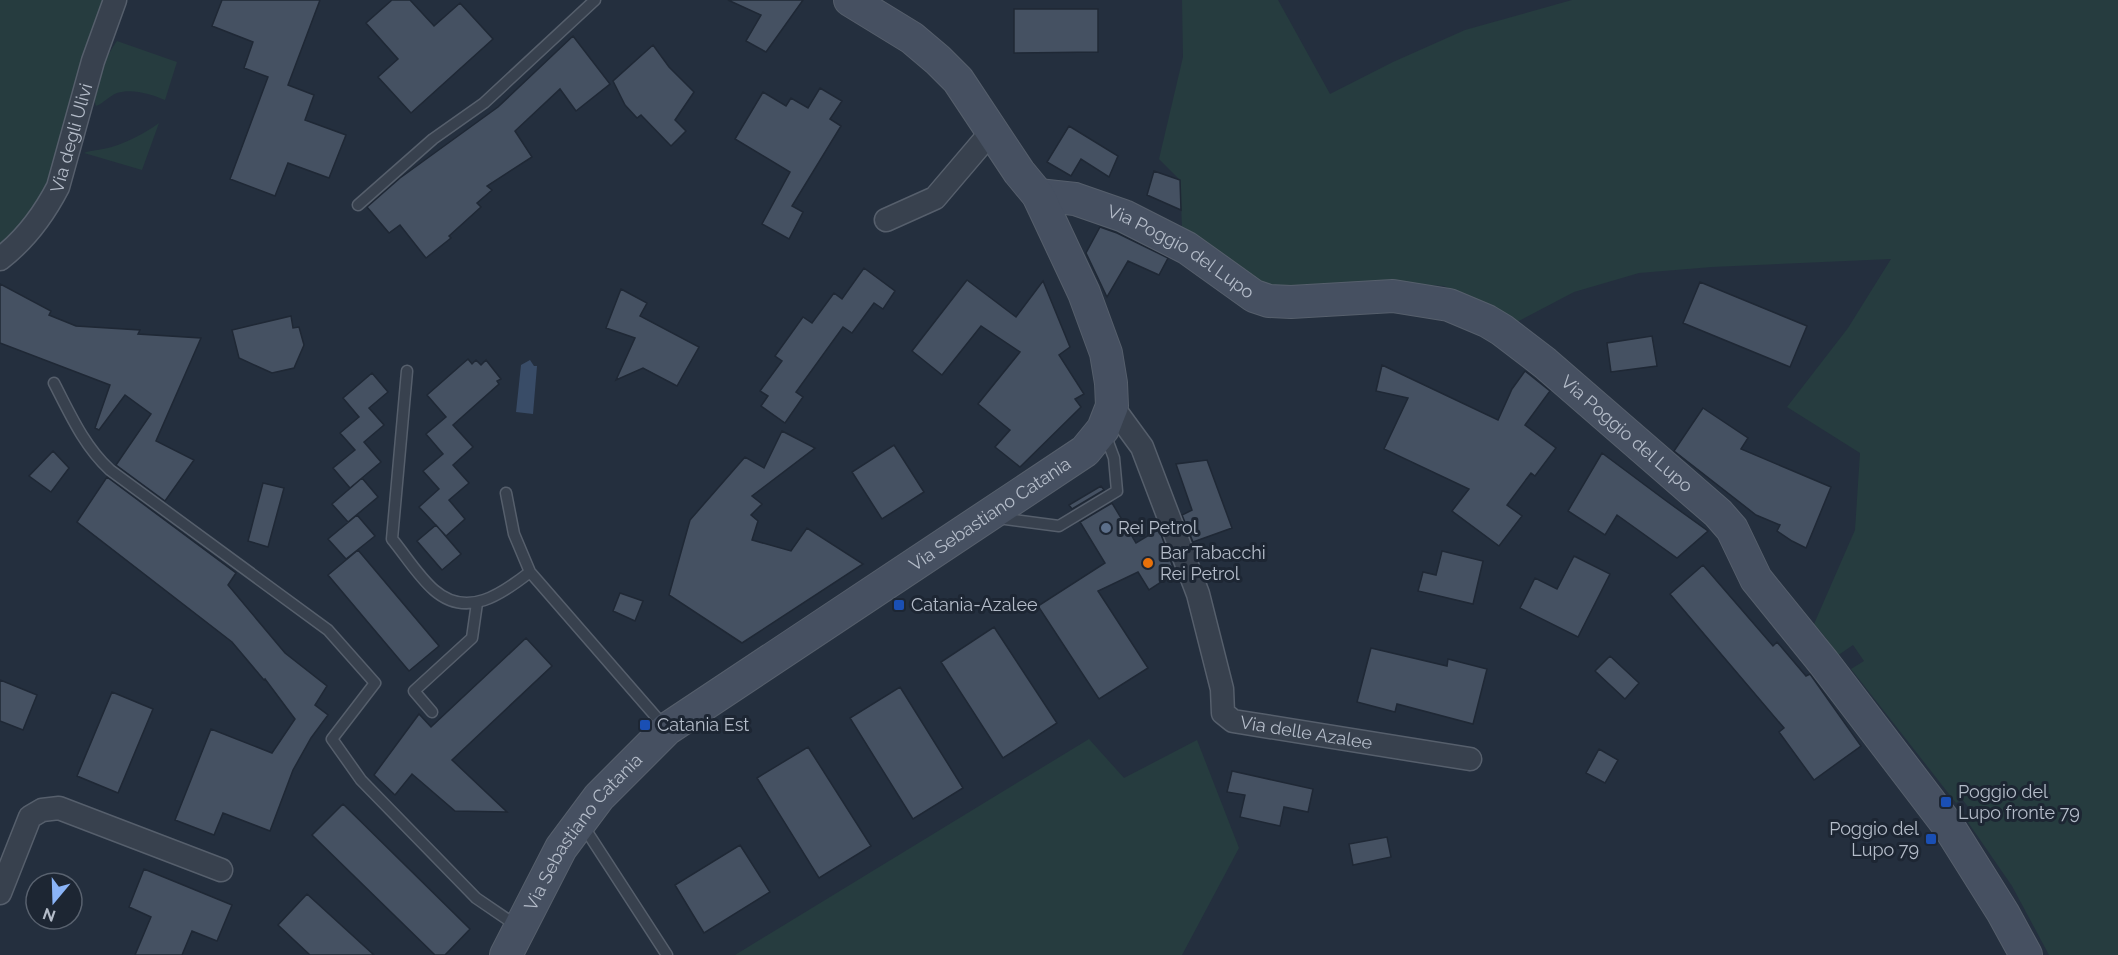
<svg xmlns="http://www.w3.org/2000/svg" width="2118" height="955" viewBox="0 0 2118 955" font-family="Raleway,sans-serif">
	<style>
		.green { fill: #263c3f }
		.water { fill: #394c67 }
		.building { fill: #455162; stroke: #1f2835; stroke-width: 1.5 }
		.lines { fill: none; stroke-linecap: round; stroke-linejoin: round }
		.lane-casing { stroke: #565f6c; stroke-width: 13 }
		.street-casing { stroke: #565f6c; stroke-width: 25 }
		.secondary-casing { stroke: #565f6c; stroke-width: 34 }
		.lane { stroke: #38414e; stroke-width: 10 }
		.street { stroke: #38414e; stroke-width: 22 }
		.secondary { stroke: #465061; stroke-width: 32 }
		.service-dot { fill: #5c6f8a; stroke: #1d2633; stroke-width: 2 }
		.food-dot { fill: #e8710a; stroke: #1d2633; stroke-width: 2 }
		.transit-dot { fill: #1a4fb4; stroke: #1d2633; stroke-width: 2 }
		.labels { text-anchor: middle; stroke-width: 6; stroke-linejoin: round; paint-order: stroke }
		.street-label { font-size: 18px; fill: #b4bcc9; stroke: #1d2633 }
		.poi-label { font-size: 18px; fill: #b4bcc9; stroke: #1d2633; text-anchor: start }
	</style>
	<rect width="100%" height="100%" fill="#242f3e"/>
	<!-- green -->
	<path class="green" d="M0 0H106L45 194 0 249Z
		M1182 0H1278L1330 94 1393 62 1465 30 1572 0H2118V955H2049L2012 886 1965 818 1972 812 1962 799 1956 803 1851 669 1864 661 1853 645 1837 656 1826 638 1814 624 1855 530 1860 453 1787 407 1848 328 1891 259 1712 267 1639 273 1574 292 1515 323 1483 304 1444 286 1373 281 1291 288 1266 285 1182 228 1180 180 1159 159 1183 57Z
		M117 41 177 62 165 100C151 94 132 88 117 93 109 96 104 103 96 106 90 91 107 54 117 41Z
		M159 123 142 170 84 153C91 150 95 151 103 149 121 146 144 134 159 123Z
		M1089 739 1124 778 1197 740 1239 848 1182 955H735Z"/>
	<!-- water -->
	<path class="water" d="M530 360 534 366H537L533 414 516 412 521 365Z"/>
	<!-- building -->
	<path class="building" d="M222 0H320L288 85 314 95 305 120 346 135 329 178 288 163 275 196 230 179 268 77 244 68 253 42 212 26Z
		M392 0H410L434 26 460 3 493 39 411 113 378 77 398 59 366 23Z
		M728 0H803L766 52 746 41 761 15Z
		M1014 9H1098V52L1014 53Z
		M573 36 610 84 576 111 560 89 515 131 532 157 487 186 492 190 477 203 481 207 449 236 451 238 426 258 400 225 389 233 367 207 400 178 498 107Z
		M653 45 669 67 694 92 675 120 686 131 671 146 641 115 637 118 625 105 613 81Z
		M820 88 842 101 830 119 841 126 792 206 803 212 789 239 762 224 790 172 735 139 763 92 786 106 791 98 808 108Z
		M1069 126 1118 156 1109 177 1081 159 1071 176 1047 162Z
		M1154 171 1180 180 1181 210 1147 195Z
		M1100 227 1117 233 1168 258 1159 275 1128 261 1107 297 1086 253Z
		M864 268 895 291 883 309 874 303 852 333 843 327 796 392 803 397 785 423 761 406 768 396 760 391 782 361 775 356 803 317 812 323 834 293 842 299Z
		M967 280 1016 317 1043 281 1070 347 1059 355 1084 394 1075 399 1081 407 1020 467 995 447 1010 430 978 404 1020 352 981 326 942 375 912 351Z
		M1700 282 1807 326 1790 367 1683 323Z
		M0 284 51 311 49 315 76 326 140 330 138 334 201 338 156 441 194 460 165 501 116 465 151 414 125 395 99 430 95 428 110 385 0 343Z
		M621 289 647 303 640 316 699 347 677 386 643 368 616 380 635 338 606 328Z
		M291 316 293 328 299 327 304 345 294 368 272 373 239 358 232 330Z
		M1652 336 1657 366 1611 372 1607 343Z
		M468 359 472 364 476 360 481 365 486 360 501 379 497 381 499 384 453 425 473 447 453 465 469 483 449 500 465 519 446 536 419 507 439 489 423 471 443 454 426 434 446 417 427 395Z
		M1382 365 1498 420 1512 389 1525 371 1550 391 1525 425 1556 448 1535 476 1531 473 1507 505 1522 516 1499 546 1452 511 1469 489 1384 449 1408 398 1376 391Z
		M372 373 388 392 369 408 384 425 364 442 381 462 350 488 333 468 355 450 340 433 359 417 343 398Z
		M1703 408 1748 438 1741 449 1831 487 1806 548 1792 541 1777 531 1780 525 1756 515 1674 451Z
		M782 431 815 448 752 496 762 504 751 515 758 521 752 540 791 551 807 528 863 564 742 643 669 595 690 520 745 457 764 468Z
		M894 445 924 492 882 519 852 472Z
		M53 451 69 468 51 492 29 476Z
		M1602 453 1665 500 1708 531 1677 558 1617 515 1605 535 1568 511Z
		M1207 460 1232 528 1193 542 1182 515 1192 510 1176 464Z
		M107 477 236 573 228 585 285 653 327 686 315 705 328 715 311 738 293 770 270 831 223 813 214 835 175 820 211 729 272 753 295 719 265 679 264 680 232 642 77 522Z
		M362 478 378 497 348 522 332 504Z
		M263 483 284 488 268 547 248 541Z
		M1101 486 1104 490 1072 509 1069 505Z
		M1112 503 1136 543 1159 529 1175 573 1149 590 1138 572 1098 591 1148 668 1099 699 1038 606 1105 563 1080 522Z
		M357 515 375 536 346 559 328 539Z
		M436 525 461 554 442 570 417 541Z
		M358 550 439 646 409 671 328 575Z
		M1442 551 1483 561 1473 604 1418 591 1423 572 1436 575Z
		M1574 556 1610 574 1578 637 1520 608 1535 578 1557 589Z
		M1703 565 1773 646 1777 642 1806 676 1810 674 1861 746 1814 780 1779 732 1784 728 1670 594Z
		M620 593 643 601 635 621 613 611Z
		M994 627 1057 723 1003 758 941 662Z
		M526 638 552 666 452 760 507 812 455 811 412 774 395 795 374 775 419 714 431 727Z
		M1371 648 1447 666 1448 659 1487 669 1473 724 1397 704 1395 712 1357 702Z
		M1610 656 1639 683 1625 699 1595 671Z
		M0 680 37 695 23 730 0 721Z
		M900 687 963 788 913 819 850 718Z
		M112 692 153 709 118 793 77 776Z
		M808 747 871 846 819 878 757 778Z
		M1599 749 1618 760 1605 783 1586 773Z
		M1232 771 1313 789 1308 812 1284 807 1280 826 1240 817 1245 795 1227 792Z
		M343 804 470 929 445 955H435L312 835Z
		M1387 837 1391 857 1353 865 1349 844Z
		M740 845 770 892 704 933 675 885Z
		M144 869 232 905 217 941 192 931 182 955H135L151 917 129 907Z
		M307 894 374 955H310L278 925Z"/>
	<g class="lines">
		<defs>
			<path id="lane" d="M358 205 433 139 484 103 595 0
				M407 371 392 539C406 556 418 576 434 590 467 619 502 594 530 572
				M54 383C70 414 84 446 110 470L328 630 375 683 332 739 361 780 476 898 517 926
				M506 493 514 534 530 572 664 726
				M998 518 1059 526 1117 491 1114 458 1105 434
				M432 712 414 691 472 638 477 603
				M582 824 667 955"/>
			<g id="street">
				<path d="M886 220 935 198 992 131"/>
				<path id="s1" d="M0 259C26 239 43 216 58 187L93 61 115 0"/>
				<path id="s2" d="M1112 406 1142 447 1198 594 1222 689 1223 713 1233 721 1470 759"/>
				<path d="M0 893 30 817 42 810 59 808 221 870"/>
			</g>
			<g id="secondary">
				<path id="s3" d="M1038 195 1075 199 1124 216 1187 248 1254 296 1269 301 1291 302 1393 296 1449 305 1487 321 1502 330 1545 363 1718 513 1732 529 1756 579 1824 663 1949 827 2003 913 2026 955"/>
				<path id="s4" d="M506 955 561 848 599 797 667 729 1085 451 1103 429 1112 406 1111 383 1106 353 1084 293 1038 195 1019 172 958 80 938 60 912 38 850 0"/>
			</g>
		</defs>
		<!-- lane casing -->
		<use href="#lane" class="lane-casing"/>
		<!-- street casing -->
		<use href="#street" class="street-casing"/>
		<!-- secondary casing -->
		<use href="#secondary" class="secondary-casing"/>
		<!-- lane -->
		<use href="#lane" class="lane"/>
		<!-- street -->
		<use href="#street" class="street"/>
		<!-- secondary -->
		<use href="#secondary" class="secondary"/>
	</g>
	<!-- markers -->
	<circle class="service-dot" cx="1106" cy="528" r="6"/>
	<circle class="food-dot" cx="1148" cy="563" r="6"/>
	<g class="transit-dot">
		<rect x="893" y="599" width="12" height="12" rx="3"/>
		<rect x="639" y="719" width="12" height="12" rx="3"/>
		<rect x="1940" y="796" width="12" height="12" rx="3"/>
		<rect x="1925" y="833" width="12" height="12" rx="3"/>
	</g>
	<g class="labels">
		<!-- street labels -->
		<g class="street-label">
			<text dy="6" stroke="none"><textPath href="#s1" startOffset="144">Via degli Ulivi</textPath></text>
			<text dy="6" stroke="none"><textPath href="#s3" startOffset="156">Via Poggio del Lupo</textPath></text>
			<text dy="6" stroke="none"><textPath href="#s3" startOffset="660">Via Poggio del Lupo</textPath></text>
			<text dy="6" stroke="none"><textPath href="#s4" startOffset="668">Via Sebastiano Catania</textPath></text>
			<text dy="6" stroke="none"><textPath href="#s2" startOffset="417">Via delle Azalee</textPath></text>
			<text dy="6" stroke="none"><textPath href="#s4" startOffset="146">Via Sebastiano Catania</textPath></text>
		</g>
		<!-- poi labels -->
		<g class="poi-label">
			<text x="1118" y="534">Rei Petrol</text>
			<text x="1160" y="559">Bar Tabacchi<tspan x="1160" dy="21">Rei Petrol</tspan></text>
			<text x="911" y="611">Catania-Azalee</text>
			<text x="657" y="731">Catania Est</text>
			<text x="1958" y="798">Poggio del<tspan x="1958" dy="21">Lupo fronte 79</tspan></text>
			<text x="1919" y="835" text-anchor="end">Poggio del<tspan x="1919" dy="21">Lupo 79</tspan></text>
		</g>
	</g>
	<!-- north arrow -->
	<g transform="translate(54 901) rotate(199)"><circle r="28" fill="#1d2633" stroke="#59626f" stroke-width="1.5"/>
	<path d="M0-4.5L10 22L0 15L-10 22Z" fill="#8ab4f8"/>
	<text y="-9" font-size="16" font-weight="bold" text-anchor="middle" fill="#b4bcc9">N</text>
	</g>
</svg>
